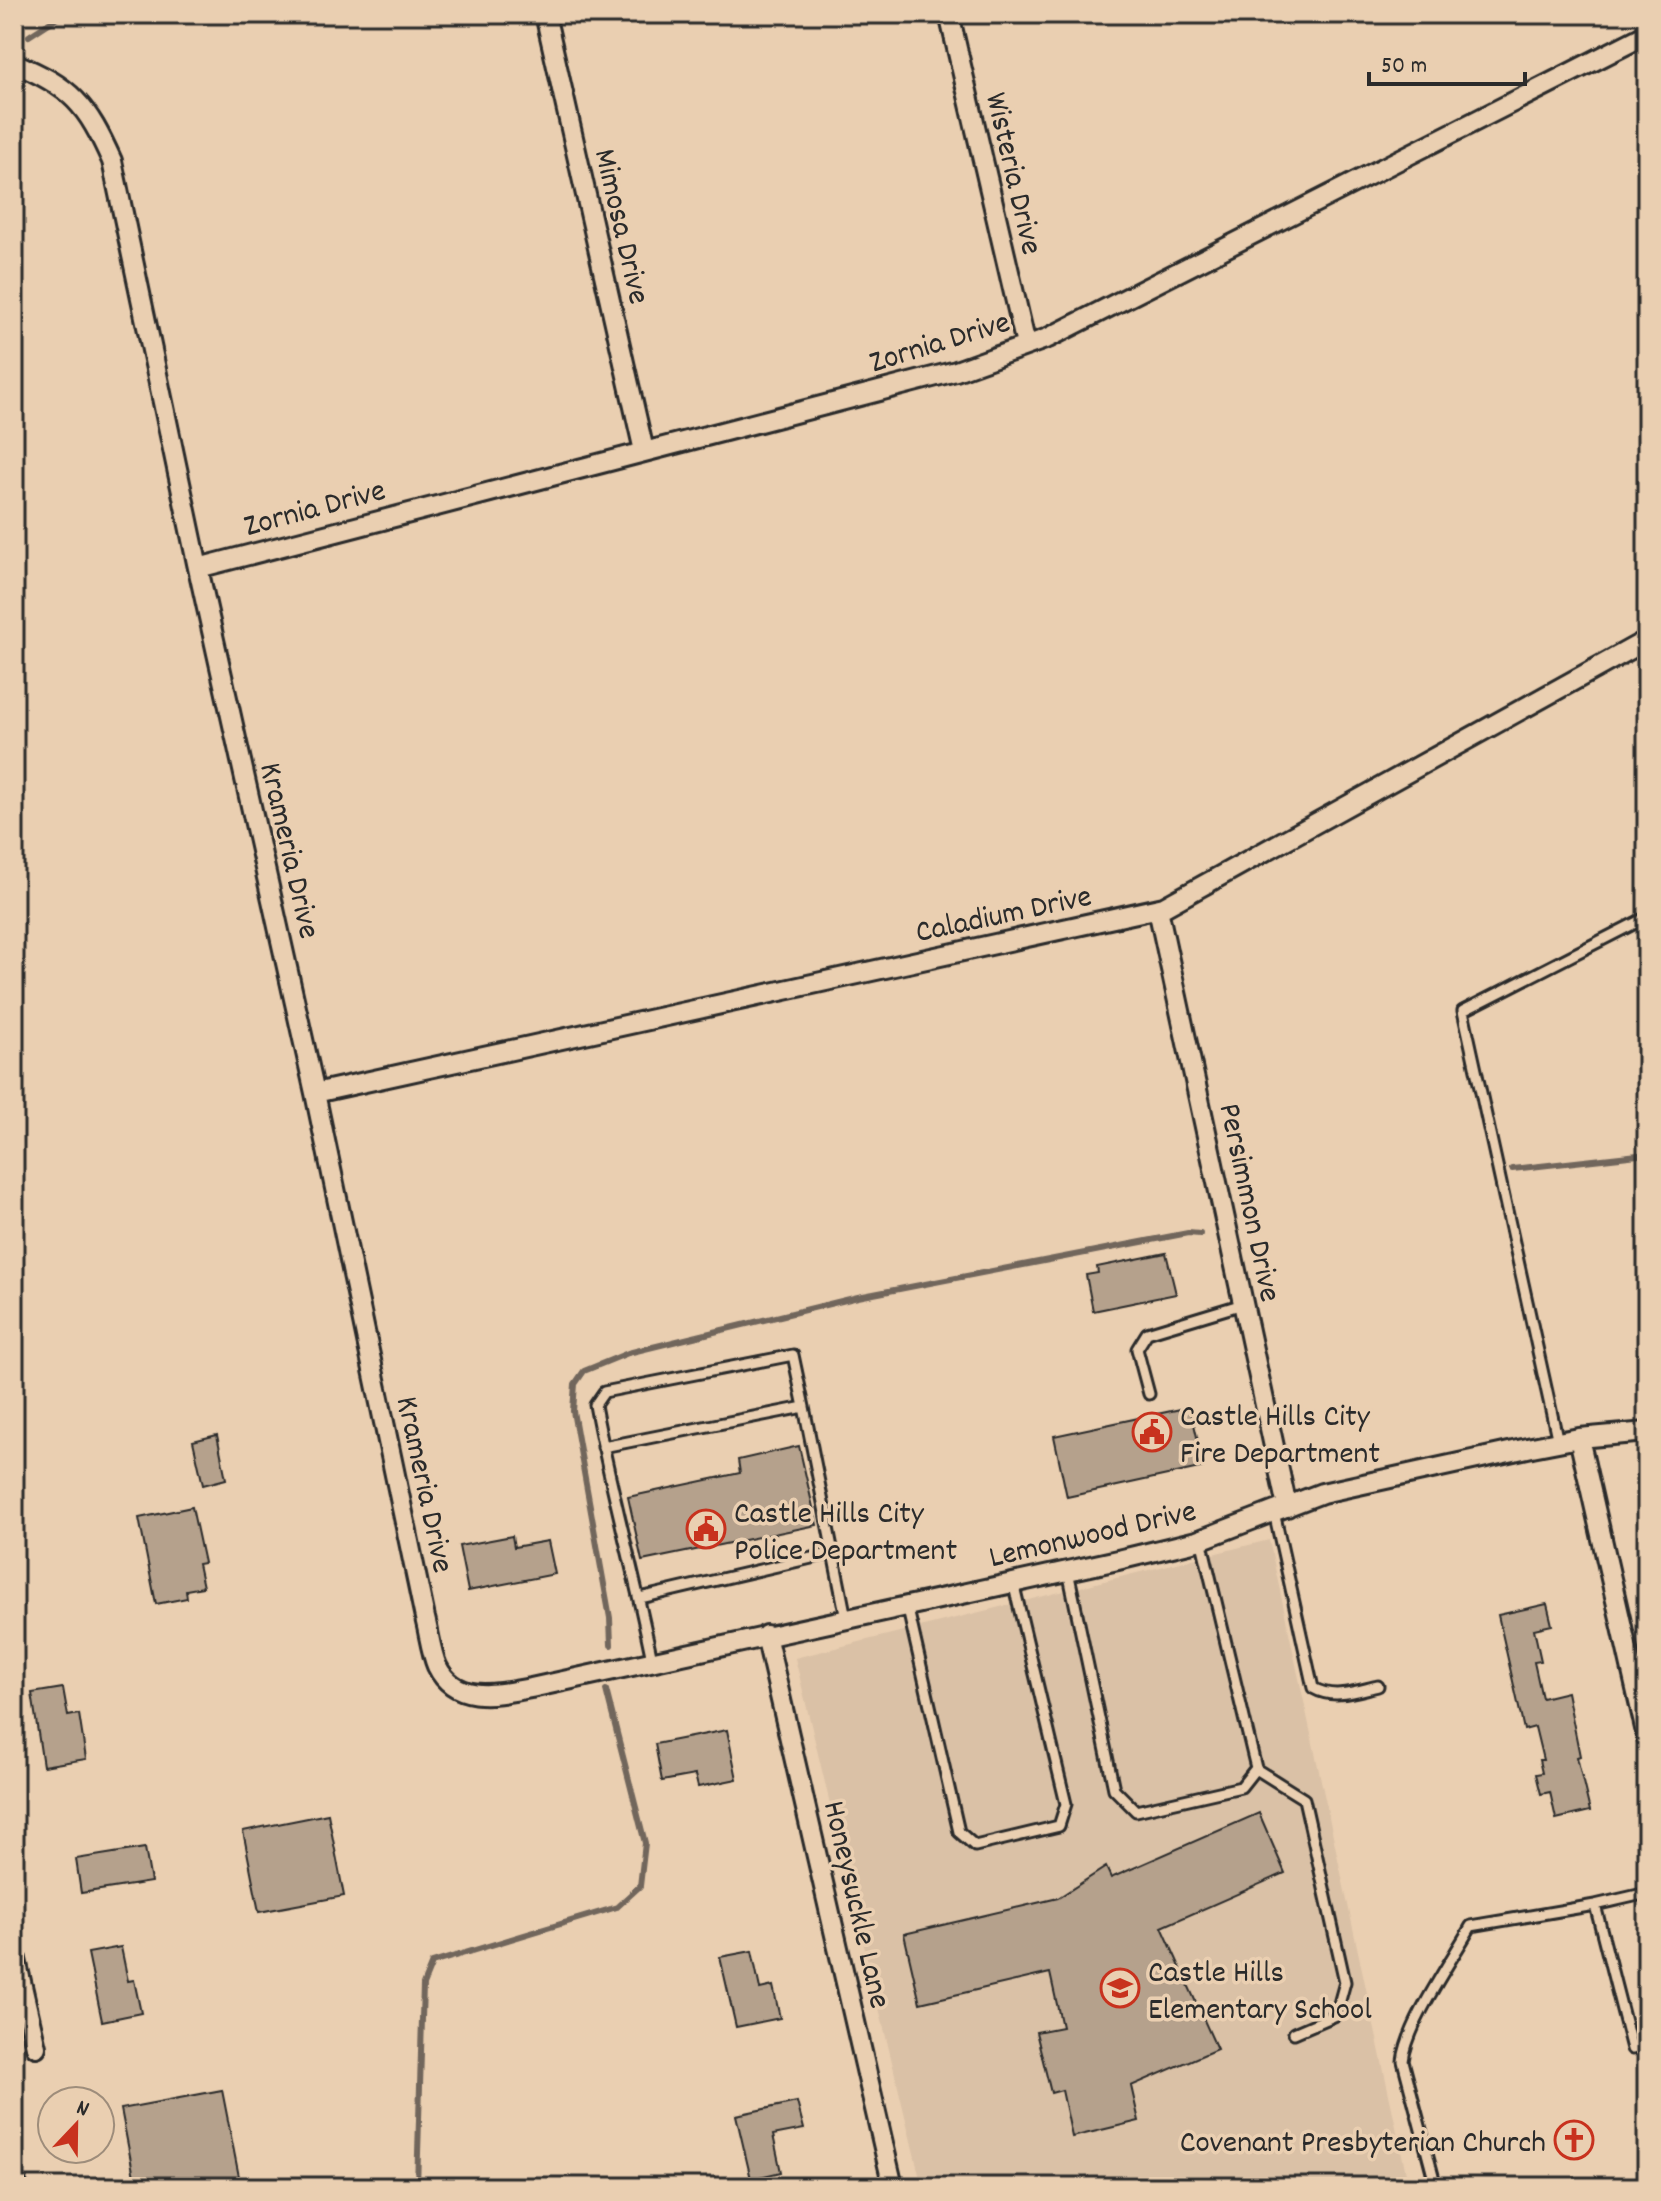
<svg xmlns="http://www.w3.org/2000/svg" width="1661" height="2201" viewBox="0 0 1661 2201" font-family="Dekko,sans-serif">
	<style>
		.built { fill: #dac1a6 }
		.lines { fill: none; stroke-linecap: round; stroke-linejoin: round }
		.stream { stroke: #71665c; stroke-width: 6 }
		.building { fill: #b5a18c; stroke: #2b2b2b; stroke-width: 2 }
		.lane-casing { stroke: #2b2b2b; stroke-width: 15 }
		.street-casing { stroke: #2b2b2b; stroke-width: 24 }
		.lane { stroke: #eacfb1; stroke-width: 9 }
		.street { stroke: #eacfb1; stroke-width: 18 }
		.labels { text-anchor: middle; stroke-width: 7; stroke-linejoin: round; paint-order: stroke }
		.street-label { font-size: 32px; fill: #2b2b2b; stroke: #eacfb1 }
		.poi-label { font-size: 32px; fill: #2b2b2b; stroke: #eacfb1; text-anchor: start }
	</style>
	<rect width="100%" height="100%" fill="#eacfb1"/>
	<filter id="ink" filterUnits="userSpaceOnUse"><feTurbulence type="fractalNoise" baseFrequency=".0125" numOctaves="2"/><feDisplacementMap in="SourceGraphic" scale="16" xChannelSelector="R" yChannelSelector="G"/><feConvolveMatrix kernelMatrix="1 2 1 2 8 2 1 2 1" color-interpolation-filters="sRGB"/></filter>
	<g filter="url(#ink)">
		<!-- built -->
		<path class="built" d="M1269 1540 1409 2187H922L795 1658Z"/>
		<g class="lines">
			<!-- stream -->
			<path class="stream" d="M29 36 63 14
				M1512 1169 1647 1154
				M611 1645 610 1618 573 1411 575 1384 584 1371 628 1353 858 1297 1188 1233 1200 1234
				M417 2187 423 1985 432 1963 617 1907 640 1886 645 1843 606 1690"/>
		</g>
		<!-- building -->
		<path class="building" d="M1166 1253 1176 1294 1093 1311 1086 1275 1098 1273 1097 1267Z
			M1190 1407 1204 1467 1067 1497 1054 1436Z
			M217 1435 226 1479 203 1485 193 1441Z
			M799 1446 817 1525 642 1561 628 1497 740 1473 738 1460Z
			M192 1507 204 1563 198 1564 203 1587 186 1590 187 1598 156 1604 139 1518Z
			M512 1536 514 1547 548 1541 555 1574 468 1591 459 1546Z
			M1547 1604 1552 1625 1534 1629 1541 1661 1534 1662 1542 1698 1567 1692 1580 1756 1577 1757 1590 1811 1556 1819 1550 1792 1541 1794 1536 1774 1542 1773 1539 1760H1543L1535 1727 1524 1730 1498 1615Z
			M63 1688 68 1716 79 1714 86 1759 43 1766 32 1693Z
			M727 1730 737 1779 698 1787 695 1775 662 1781 655 1744Z
			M1259 1813 1285 1873 1162 1927 1217 2049 1131 2086 1139 2121 1072 2137 1062 2090 1051 2093 1036 2032 1062 2027 1050 1973 920 2003 904 1934 1058 1898 1106 1867 1111 1878Z
			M328 1814 344 1896 259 1912 243 1831Z
			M145 1848 151 1882 81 1893 76 1859Z
			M121 1947 128 1981 134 1980 141 2013 102 2021 88 1953Z
			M752 1951 760 1989 773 1986 780 2018 736 2027 720 1957Z
			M222 2090 241 2187H136L121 2109Z
			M797 2102 804 2129 773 2135 781 2172 751 2179 736 2115Z"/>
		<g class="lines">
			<defs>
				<path id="lane" d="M1149 1394 1137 1349 1147 1333 1243 1304
					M804 1407 846 1618
					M1558 1442 1463 1011 1647 917
					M603 1447 804 1407 793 1355 604 1392 595 1405C611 1491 635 1575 652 1660
					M1274 1512 1313 1688C1334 1700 1356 1691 1378 1686
					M1068 1571 1114 1789 1136 1811 1241 1787 1256 1768 1201 1539
					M640 1598 833 1553
					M907 1605 959 1832 975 1846 1059 1826 1066 1804 1013 1582
					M1256 1769 1304 1799 1345 1982 1336 2015 1294 2033
					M1647 1893 1595 1905 1632 2049 1647 2046
					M14 2171 23 2187
					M1436 2187 1403 2061C1407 2024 1452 1960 1471 1926L1595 1905"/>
				<path id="street" d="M545 14 644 451
					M949 14 1026 345
					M14 63C72 87 87 105 112 161L198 568 315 1093 425 1618C429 1633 431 1652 437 1666 456 1705 498 1694 531 1688L1118 1560 1197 1541 1322 1493 1532 1447 1579 1438 1647 1432
					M198 568 956 371 1048 338 1647 34
					M1158 909 1287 1507
					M315 1093 1164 907 1647 640
					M1579 1438 1647 1737
					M766 1635 893 2187
					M14 1951 36 2047"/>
			</defs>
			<!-- lane casing -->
			<use href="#lane" class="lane-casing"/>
			<!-- street casing -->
			<use href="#street" class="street-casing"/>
			<!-- lane -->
			<use href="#lane" class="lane"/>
			<!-- street -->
			<use href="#street" class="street"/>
		</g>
	</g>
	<!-- icons -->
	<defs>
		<symbol id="civic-ring" viewBox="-11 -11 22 22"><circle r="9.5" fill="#eacfb1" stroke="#c8321e" stroke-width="1.5"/><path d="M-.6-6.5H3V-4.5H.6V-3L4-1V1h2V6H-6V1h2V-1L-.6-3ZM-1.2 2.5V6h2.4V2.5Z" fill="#c8321e"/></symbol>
		<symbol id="school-ring" viewBox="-11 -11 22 22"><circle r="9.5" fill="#eacfb1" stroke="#c8321e" stroke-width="1.5"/><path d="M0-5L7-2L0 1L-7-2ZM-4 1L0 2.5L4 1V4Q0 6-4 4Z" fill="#c8321e"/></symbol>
		<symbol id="church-ring" viewBox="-11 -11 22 22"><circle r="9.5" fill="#eacfb1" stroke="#c8321e" stroke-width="1.5"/><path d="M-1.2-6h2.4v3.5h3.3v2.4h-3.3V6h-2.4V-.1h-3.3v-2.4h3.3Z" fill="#c8321e"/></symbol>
	</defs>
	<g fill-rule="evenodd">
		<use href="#civic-ring" x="1130" y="1410" width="44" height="44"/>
		<use href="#civic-ring" x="684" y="1507" width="44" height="44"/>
		<use href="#school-ring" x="1098" y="1966" width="44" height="44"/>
		<use href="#church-ring" x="1552" y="2118" width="44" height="44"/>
	</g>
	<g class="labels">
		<!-- street labels -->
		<g class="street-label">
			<text transform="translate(1016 173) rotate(77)" y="11">Wisteria Drive</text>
			<text transform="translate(624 226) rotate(77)" y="11">Mimosa Drive</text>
			<text transform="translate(939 340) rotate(-17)" y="11">Zornia Drive</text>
			<text transform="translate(314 506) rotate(-15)" y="11">Zornia Drive</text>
			<text transform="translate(292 850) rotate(77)" y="11">Krameria Drive</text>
			<text transform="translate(1003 912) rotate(-12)" y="11">Caladium Drive</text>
			<text transform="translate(1252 1202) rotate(78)" y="11">Persimmon Drive</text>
			<text transform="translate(427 1484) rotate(78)" y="11">Krameria Drive</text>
			<text transform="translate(1092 1532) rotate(-13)" y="11">Lemonwood Drive</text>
			<text transform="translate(859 1904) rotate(77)" y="11">Honeysuckle Lane</text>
		</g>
		<!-- poi labels -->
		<g class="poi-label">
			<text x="1180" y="1425">Castle Hills City<tspan x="1180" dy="37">Fire Department</tspan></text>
			<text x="734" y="1522">Castle Hills City<tspan x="734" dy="37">Police Department</tspan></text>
			<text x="1148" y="1981">Castle Hills<tspan x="1148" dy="37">Elementary School</tspan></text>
			<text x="1546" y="2151" text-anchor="end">Covenant Presbyterian Church</text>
		</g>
	</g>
	<!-- margin -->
	<rect width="1661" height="2201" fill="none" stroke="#eacfb1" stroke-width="48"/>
	<rect x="24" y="24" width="1613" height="2153" fill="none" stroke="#2b2b2b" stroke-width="3" filter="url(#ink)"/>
	<!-- north arrow -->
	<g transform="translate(76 2125) rotate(22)"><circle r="38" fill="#eacfb1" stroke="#9e8d7b" stroke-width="2"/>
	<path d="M0-6L14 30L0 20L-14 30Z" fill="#c8321e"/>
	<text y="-12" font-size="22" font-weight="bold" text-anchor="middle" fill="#2b2b2b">N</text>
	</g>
	<!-- scale -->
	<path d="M1369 72v12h156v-12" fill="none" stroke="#2b2b2b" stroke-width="4"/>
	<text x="1381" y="72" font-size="24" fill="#2b2b2b" stroke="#eacfb1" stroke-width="6" paint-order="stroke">50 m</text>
</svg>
